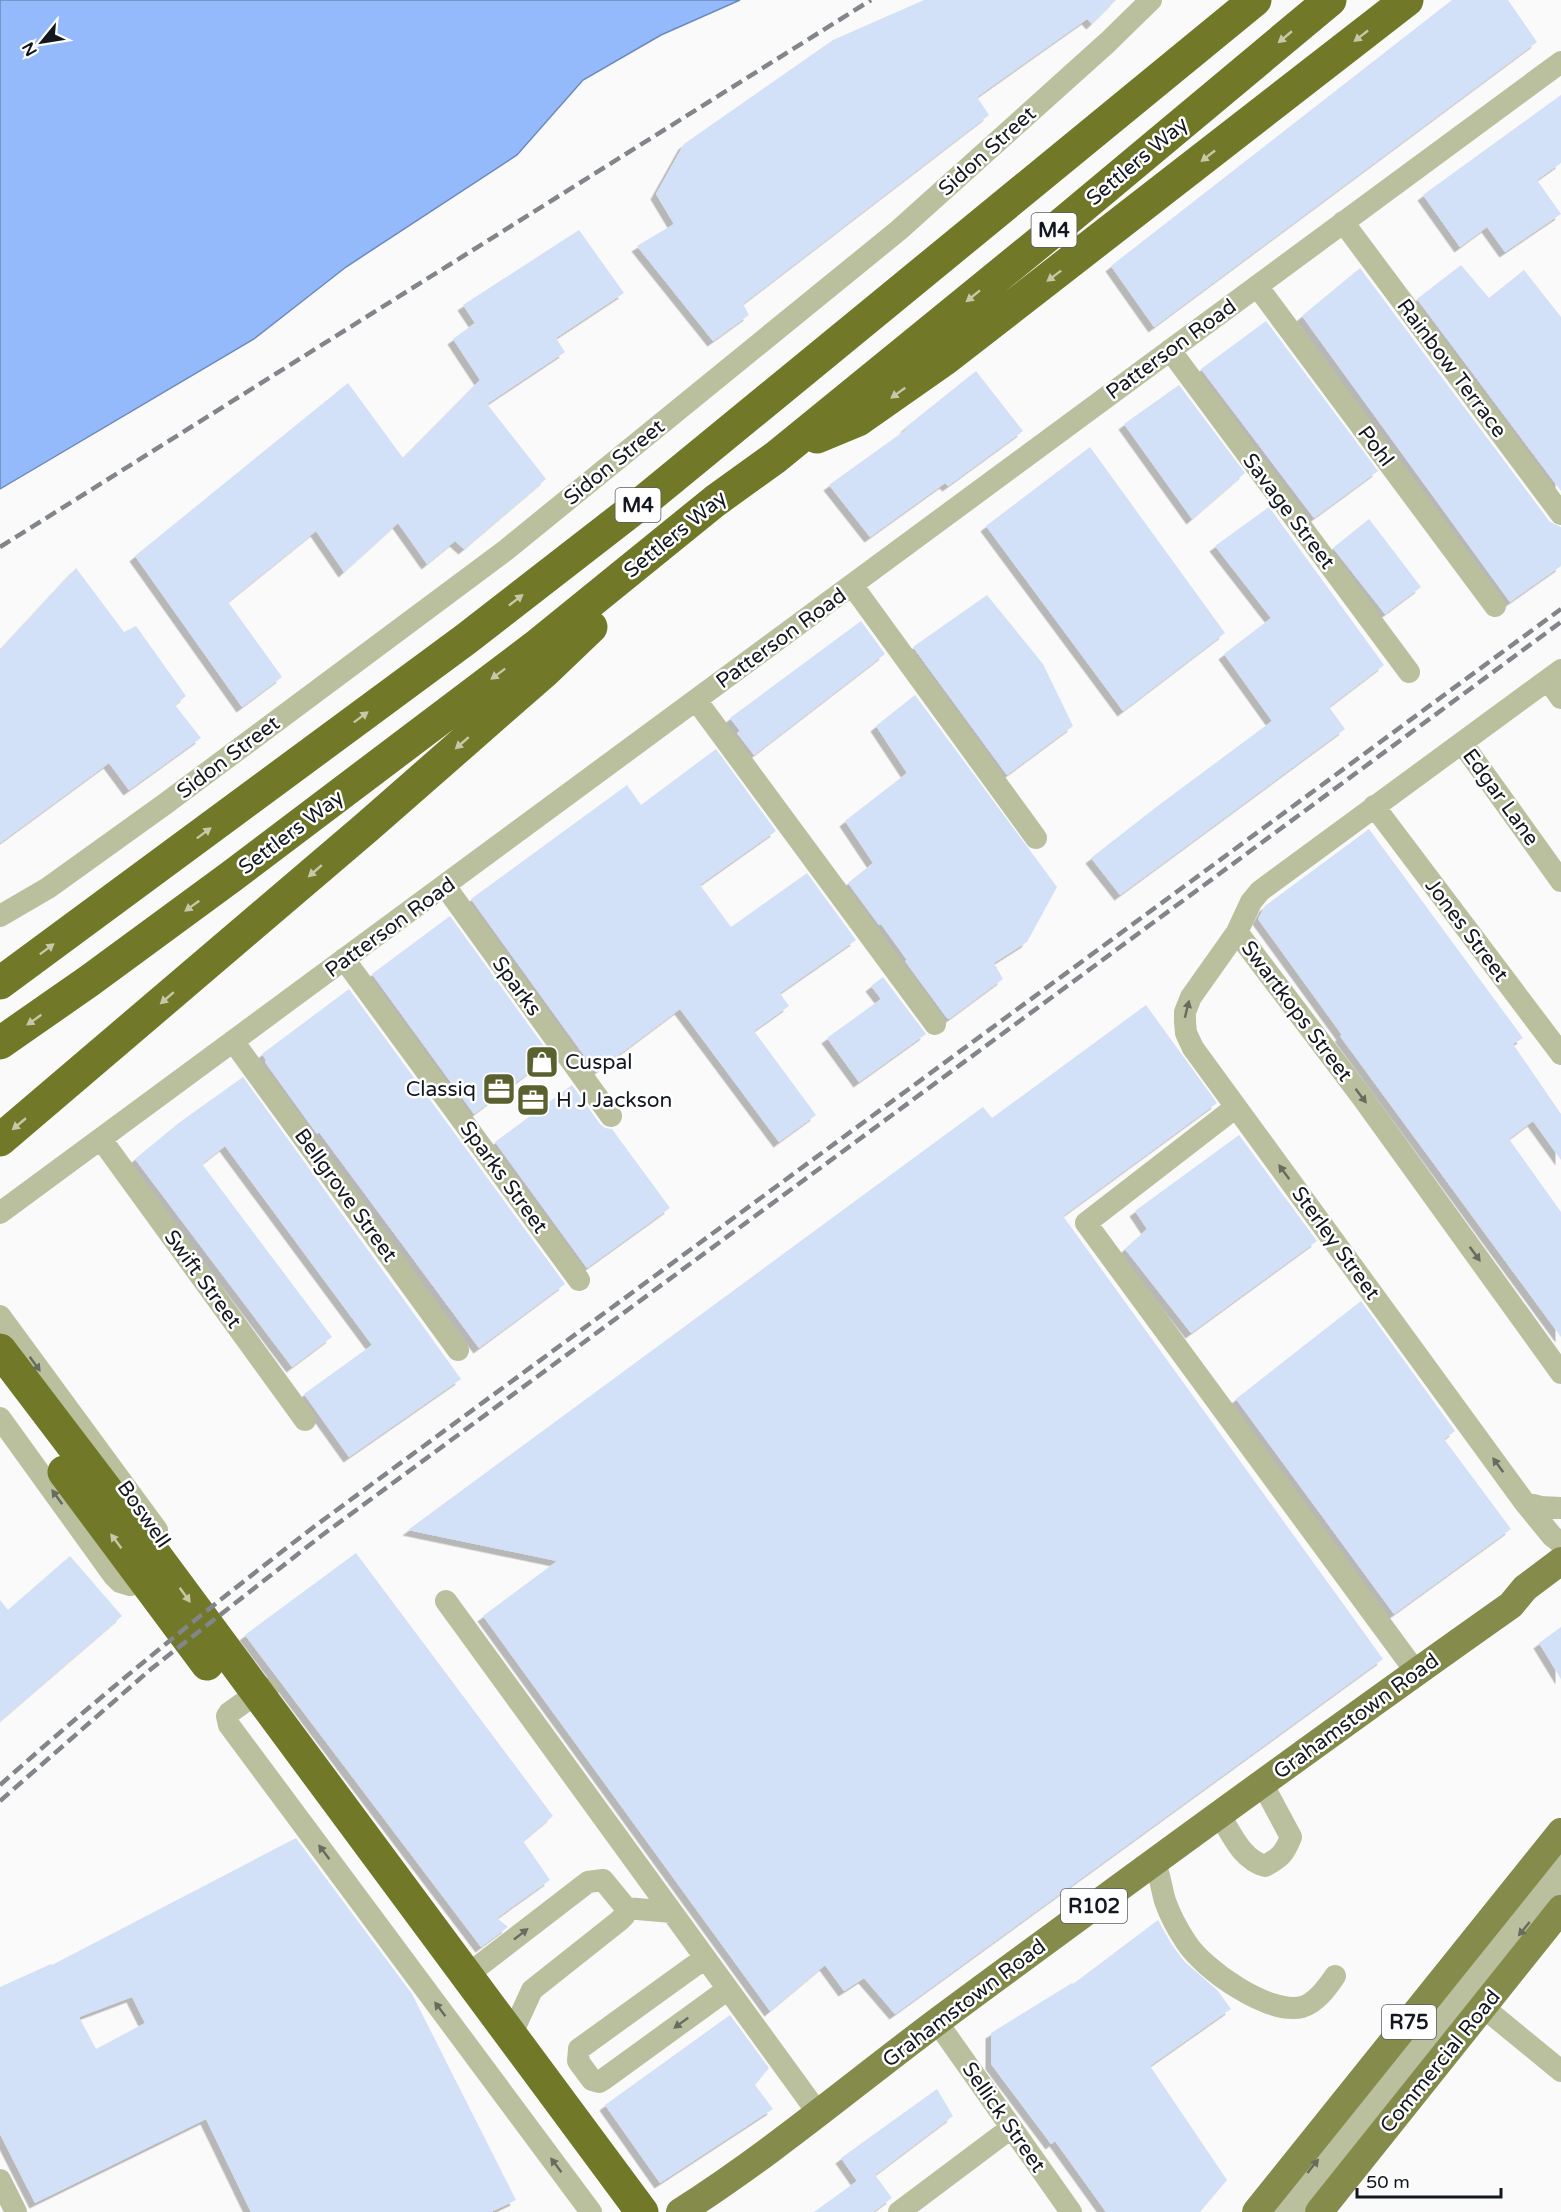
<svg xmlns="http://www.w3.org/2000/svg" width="1561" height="2212" viewBox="0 0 1561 2212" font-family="'Varela Round',sans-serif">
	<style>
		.water { fill: #94bafc; stroke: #6d89ba; stroke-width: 1.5 }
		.building { fill: #d2e0f8; fill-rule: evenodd; filter: url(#shadow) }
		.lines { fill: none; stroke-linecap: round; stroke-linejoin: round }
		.minor { stroke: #babf9d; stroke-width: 22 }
		.major { stroke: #848b4b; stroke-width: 28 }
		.highway { stroke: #717928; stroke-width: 33 }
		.rail { stroke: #828589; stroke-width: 4.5; stroke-dasharray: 12 6; stroke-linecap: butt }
		.oneway { fill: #c6c9a9 }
		.oneway2 { fill: #666c5e }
		.labels { text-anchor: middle; stroke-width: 5; stroke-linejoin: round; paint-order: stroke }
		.shield { fill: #fff; stroke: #5a5d63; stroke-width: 1.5 }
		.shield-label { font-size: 20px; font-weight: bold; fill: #131820 }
		.street-label { font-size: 21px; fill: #131820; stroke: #fff }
		.poi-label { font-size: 21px; fill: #131820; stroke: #fff; text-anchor: start }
	</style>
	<defs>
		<filter id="shadow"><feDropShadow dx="-5.5" dy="5.5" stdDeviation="0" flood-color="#0004"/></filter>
	</defs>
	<rect width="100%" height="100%" fill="#fafafa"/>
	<!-- water -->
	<path class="water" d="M0 0H740L661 35 583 80 517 155 346 267 254 339 0 489Z"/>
	<!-- building -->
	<path class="building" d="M924 0H1116L1092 24 1087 19 977 97 989 115 743 304 749 315 713 341 637 246 674 224 656 194 684 144 833 40Z
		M1452 0H1508L1537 42 1154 327 1111 266Z
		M1561 95V163L1537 180 1561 214 1505 252 1487 227 1460 247 1423 195Z
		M579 230 624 293 556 338 565 352 487 404 546 479 464 549 455 541 427 564 398 523 344 572 316 531 228 602 282 677 242 707 135 556 348 383 403 458 480 380 453 339 475 323 463 305Z
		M1461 265 1489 298 1524 270 1561 317V491L1417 299Z
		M1360 268 1550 522 1561 527V566L1510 602 1302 316Z
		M1266 321 1378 471 1314 518 1201 369Z
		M976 371 1023 431 948 486 945 483 870 537 829 485 907 429 906 427Z
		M1179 385 1245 473 1192 519 1124 424Z
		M1090 447 1225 633 1123 711 986 526Z
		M1269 507 1384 665 1329 707 1345 729 1120 895 1091 858 1159 805 1272 721 1224 654 1271 618 1215 546Z
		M1369 519 1421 587 1385 614 1333 548Z
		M76 568 124 632 136 626 186 696 175 705 201 738 129 790 109 763 0 843V650Z
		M987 595 1043 664 1073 726 1007 775 913 647Z
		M861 621 885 654 754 755 737 733 740 731 730 718Z
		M915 695 1057 887 1027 942 994 963 1003 979 949 1019 947 1018 905 961 907 960 881 924 879 925 848 883 873 863 845 821 907 773 876 726Z
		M716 749 776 831 700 885 731 927 807 873 856 940 780 993 789 1006 754 1031 816 1115 779 1142 680 1009 596 1072 471 899 627 785 641 805Z
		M1369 829 1523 1038 1513 1044 1561 1114V1160L1533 1121 1509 1139 1561 1212V1337L1340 1036 1342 1035 1258 919 1265 906Z
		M450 916 551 1056 474 1114 372 974Z
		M883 977 926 1034 859 1082 827 1038 881 999 871 986Z
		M349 989 565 1284 479 1348 319 1132 317 1134 265 1062 266 1060 262 1054Z
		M1146 1005 1217 1103 1063 1216 1383 1659 895 2014 864 1978 844 1991 825 1965 770 2011 483 1616 557 1561 408 1530 983 1107 992 1118Z
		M243 1077 461 1379 349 1457 304 1394 372 1345 225 1146 202 1164 332 1337 292 1367 135 1159 180 1122Z
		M572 1085 600 1124 605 1128 612 1129 670 1208 587 1268 495 1142Z
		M1239 1135 1317 1241 1191 1333 1125 1249 1147 1229 1135 1211Z
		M1361 1301 1455 1431 1444 1439 1511 1529 1394 1614 1236 1399Z
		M356 1553 553 1816 523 1841 550 1880 497 1918 508 1927 481 1947 245 1635Z
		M70 1556 122 1616 0 1721V1600L8 1610Z
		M1561 1627V1679L1539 1643Z
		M296 1838 412 1994 516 2200 491 2212H251L206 2119 35 2203 0 2134V1987L51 1964 52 1965ZM132 1997 145 2023 96 2049 79 2017Z
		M1158 1920 1172 1945 1184 1961 1218 1991 1231 2009 1150 2066 1227 2180 1200 2212H1106L1055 2141 1051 2144 991 2064V2033L1072 1983 1073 1984Z
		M730 2015 769 2068 755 2085 773 2109 660 2183 605 2105Z
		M937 2089 953 2116 875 2175 892 2198 873 2212H814L857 2181 841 2158Z"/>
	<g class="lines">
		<!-- minor -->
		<path class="minor" d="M1343 222 1561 514
			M1257 286 1495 606
			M1170 350 1409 672
			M852 585 1036 838
			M1561 670 1260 891 1251 902 1237 932 1191 997 1185 1012V1022L1186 1033 1193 1048 1525 1503 1552 1536 1561 1543
			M1548 680 1561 698
			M696 700 935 1024
			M1462 743 1561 881
			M1374 806 1561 1054
			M445 886 611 1116
			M0 916 48 888 165 804 506 550 899 230 1108 42 1151 0
			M1237 932 1362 1097 1561 1373
			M344 959 579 1280
			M233 1041 458 1350
			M1236 1107 1086 1223 1416 1672
			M101 1139 305 1420
			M0 1213 1561 62
			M0 1316 157 1530
			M0 1418 114 1576 120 1582 130 1585 153 1571
			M1525 1503 1541 1507 1561 1508
			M446 1601 818 2113
			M268 1689 264 1688 229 1713 227 1716 229 1725 591 2212
			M1219 1814C1232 1834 1241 1859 1265 1866 1281 1857 1284 1854 1291 1837L1262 1783
			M1154 1861C1160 1874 1161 1887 1165 1901 1170 1915 1178 1930 1186 1942 1203 1969 1268 2015 1302 2007 1316 2003 1327 1988 1335 1976
			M626 1908 672 1912
			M705 1958 579 2049 578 2061 592 2080 599 2082 604 2079 728 1989
			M475 1969 588 1882 603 1880 626 1908 624 1916 619 1921 532 1990 515 2027
			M1483 2007 1561 2071
			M937 2022 1071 2212
			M0 2180 16 2212
			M899 2212 1011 2128
			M1277 2212 1561 1857
			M1298 2212 1561 1883"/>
		<!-- major -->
		<path class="major" d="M680 2212C773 2153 857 2081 946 2015 1133 1877 1321 1739 1511 1605L1525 1588 1561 1561
			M1256 2212 1561 1832
			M1319 2212 1561 1909"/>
		<!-- highway -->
		<path class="highway" d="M817 437 858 420 945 359 1407 0
			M0 983 466 639 649 497 1255 0
			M0 1043 89 981 232 876 535 647 715 501 776 457 1057 228 1330 0
			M0 1140 367 827 545 671 591 627
			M0 1350 130 1521 642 2212
			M64 1472 207 1664"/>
		<!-- rail -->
		<path class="rail" d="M0 547 871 0
			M0 1785C102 1694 207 1609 315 1526L1561 609
			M0 1801 151 1669 321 1536 1561 622"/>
	</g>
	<!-- one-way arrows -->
	<defs><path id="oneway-solid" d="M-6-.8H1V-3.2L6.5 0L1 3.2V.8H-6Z" transform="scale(1.5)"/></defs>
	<g class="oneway">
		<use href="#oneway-solid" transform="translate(1361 36) rotate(142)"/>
		<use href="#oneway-solid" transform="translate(1285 37) rotate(140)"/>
		<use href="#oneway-solid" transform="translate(1208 156) rotate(142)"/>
		<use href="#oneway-solid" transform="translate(1054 276) rotate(143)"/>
		<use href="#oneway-solid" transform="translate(973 296) rotate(141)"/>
		<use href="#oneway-solid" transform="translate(898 393) rotate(144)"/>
		<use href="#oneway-solid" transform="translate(516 600) rotate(-38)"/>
		<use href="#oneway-solid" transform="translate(498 674) rotate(143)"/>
		<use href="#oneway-solid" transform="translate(361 717) rotate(-37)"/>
		<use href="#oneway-solid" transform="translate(462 743) rotate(139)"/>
		<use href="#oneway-solid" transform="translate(204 833) rotate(-37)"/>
		<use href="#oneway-solid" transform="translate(315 871) rotate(139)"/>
		<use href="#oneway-solid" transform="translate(192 906) rotate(144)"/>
		<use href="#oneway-solid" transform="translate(47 949) rotate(-37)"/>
		<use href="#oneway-solid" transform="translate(167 998) rotate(139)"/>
		<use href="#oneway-solid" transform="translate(34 1020) rotate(145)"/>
		<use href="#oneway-solid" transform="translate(19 1124) rotate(140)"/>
		<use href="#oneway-solid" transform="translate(116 1541) rotate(-127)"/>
		<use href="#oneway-solid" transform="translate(185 1595) rotate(54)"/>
	</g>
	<g class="oneway2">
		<use href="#oneway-solid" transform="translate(1187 1009) rotate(-76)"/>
		<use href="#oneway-solid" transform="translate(1361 1096) rotate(53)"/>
		<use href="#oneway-solid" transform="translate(1284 1172) rotate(-126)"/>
		<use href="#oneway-solid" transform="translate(1475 1254) rotate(54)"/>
		<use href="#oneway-solid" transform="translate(35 1364) rotate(54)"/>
		<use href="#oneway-solid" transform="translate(1498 1465) rotate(-126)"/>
		<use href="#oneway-solid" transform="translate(57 1497) rotate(-126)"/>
		<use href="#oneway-solid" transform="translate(324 1852) rotate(-127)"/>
		<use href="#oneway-solid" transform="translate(1524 1929) rotate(129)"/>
		<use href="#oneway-solid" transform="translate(521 1934) rotate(-38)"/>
		<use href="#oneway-solid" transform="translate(440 2009) rotate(-127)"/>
		<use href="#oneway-solid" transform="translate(681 2023) rotate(144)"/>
		<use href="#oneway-solid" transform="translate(556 2165) rotate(-127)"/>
		<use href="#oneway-solid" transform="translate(1313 2166) rotate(-51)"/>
	</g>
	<!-- icons -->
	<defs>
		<symbol id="shop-square" viewBox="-11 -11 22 22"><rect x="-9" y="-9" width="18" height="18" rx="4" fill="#5a602e" stroke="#fff"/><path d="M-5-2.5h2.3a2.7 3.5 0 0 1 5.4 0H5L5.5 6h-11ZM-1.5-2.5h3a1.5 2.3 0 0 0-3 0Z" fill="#fff"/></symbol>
		<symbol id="office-square" viewBox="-11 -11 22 22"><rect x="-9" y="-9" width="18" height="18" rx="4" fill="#5a602e" stroke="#fff"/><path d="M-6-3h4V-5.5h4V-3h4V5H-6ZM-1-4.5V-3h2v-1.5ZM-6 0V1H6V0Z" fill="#fff"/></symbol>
	</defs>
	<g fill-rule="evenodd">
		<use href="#shop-square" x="523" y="1043" width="38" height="38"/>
		<use href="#office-square" x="480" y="1070" width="38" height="38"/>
		<use href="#office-square" x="514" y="1081" width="38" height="38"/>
	</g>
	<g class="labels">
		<!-- shield labels -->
		<g class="shield">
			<rect x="1031.5" y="213" width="45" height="34" rx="4.5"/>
			<rect x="615.5" y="488" width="45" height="34" rx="4.5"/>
			<rect x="1061" y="1889" width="66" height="34" rx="4.5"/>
			<rect x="1382" y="2005" width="54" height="34" rx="4.5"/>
		</g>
		<g class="shield-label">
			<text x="1054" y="237">M4</text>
			<text x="638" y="512">M4</text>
			<text x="1094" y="1913">R102</text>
			<text x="1409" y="2029">R75</text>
		</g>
		<!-- street labels -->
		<g class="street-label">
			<text transform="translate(987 151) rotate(-42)" y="7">Sidon Street</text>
			<text transform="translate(1137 161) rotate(-40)" y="7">Settlers Way</text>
			<text transform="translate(1171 349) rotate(-36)" y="7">Patterson Road</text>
			<text transform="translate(1452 368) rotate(53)" y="7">Rainbow Terrace</text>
			<text transform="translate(1376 446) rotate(53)" y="7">Pohl</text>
			<text transform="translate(614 462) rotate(-39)" y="7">Sidon Street</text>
			<text transform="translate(1289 511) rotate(53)" y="7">Savage Street</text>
			<text transform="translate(675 534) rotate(-39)" y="7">Settlers Way</text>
			<text transform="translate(781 638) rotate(-36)" y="7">Patterson Road</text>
			<text transform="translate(228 757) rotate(-37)" y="7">Sidon Street</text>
			<text transform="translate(1501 797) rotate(54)" y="7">Edgar Lane</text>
			<text transform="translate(291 832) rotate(-37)" y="7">Settlers Way</text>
			<text transform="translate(390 927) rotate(-36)" y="7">Patterson Road</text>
			<text transform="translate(1467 930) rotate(53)" y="7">Jones Street</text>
			<text transform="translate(517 986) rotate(54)" y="7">Sparks</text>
			<text transform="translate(1297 1011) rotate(53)" y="7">Swartkops Street</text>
			<text transform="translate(504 1177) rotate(54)" y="7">Sparks Street</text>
			<text transform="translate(346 1195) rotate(54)" y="7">Bellgrove Street</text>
			<text transform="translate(1336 1243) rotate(54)" y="7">Sterley Street</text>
			<text transform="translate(203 1279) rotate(54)" y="7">Swift Street</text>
			<text transform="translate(144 1514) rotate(55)" y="7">Boswell</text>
			<text transform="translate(1356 1716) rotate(-36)" y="7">Grahamstown Road</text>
			<text transform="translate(964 2003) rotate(-37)" y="7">Grahamstown Road</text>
			<text transform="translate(1440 2061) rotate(-51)" y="7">Commercial Road</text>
			<text transform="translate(1004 2117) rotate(55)" y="7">Sellick Street</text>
		</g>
		<!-- poi labels -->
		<g class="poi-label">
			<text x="565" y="1069">Cuspal</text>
			<text x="476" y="1096" text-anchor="end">Classiq</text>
			<text x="556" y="1107">H J Jackson</text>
		</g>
	</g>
	<!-- north arrow -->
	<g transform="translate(42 42) rotate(240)" stroke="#ffffff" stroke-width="4.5" paint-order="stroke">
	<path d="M0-4.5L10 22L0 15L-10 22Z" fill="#131820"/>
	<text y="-9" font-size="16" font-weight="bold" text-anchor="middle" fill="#131820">N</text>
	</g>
	<!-- scale -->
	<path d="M1357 2188v9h144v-9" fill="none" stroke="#131820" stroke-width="3"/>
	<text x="1366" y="2188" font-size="18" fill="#131820" stroke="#ffffff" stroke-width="4.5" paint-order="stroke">50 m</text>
</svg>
